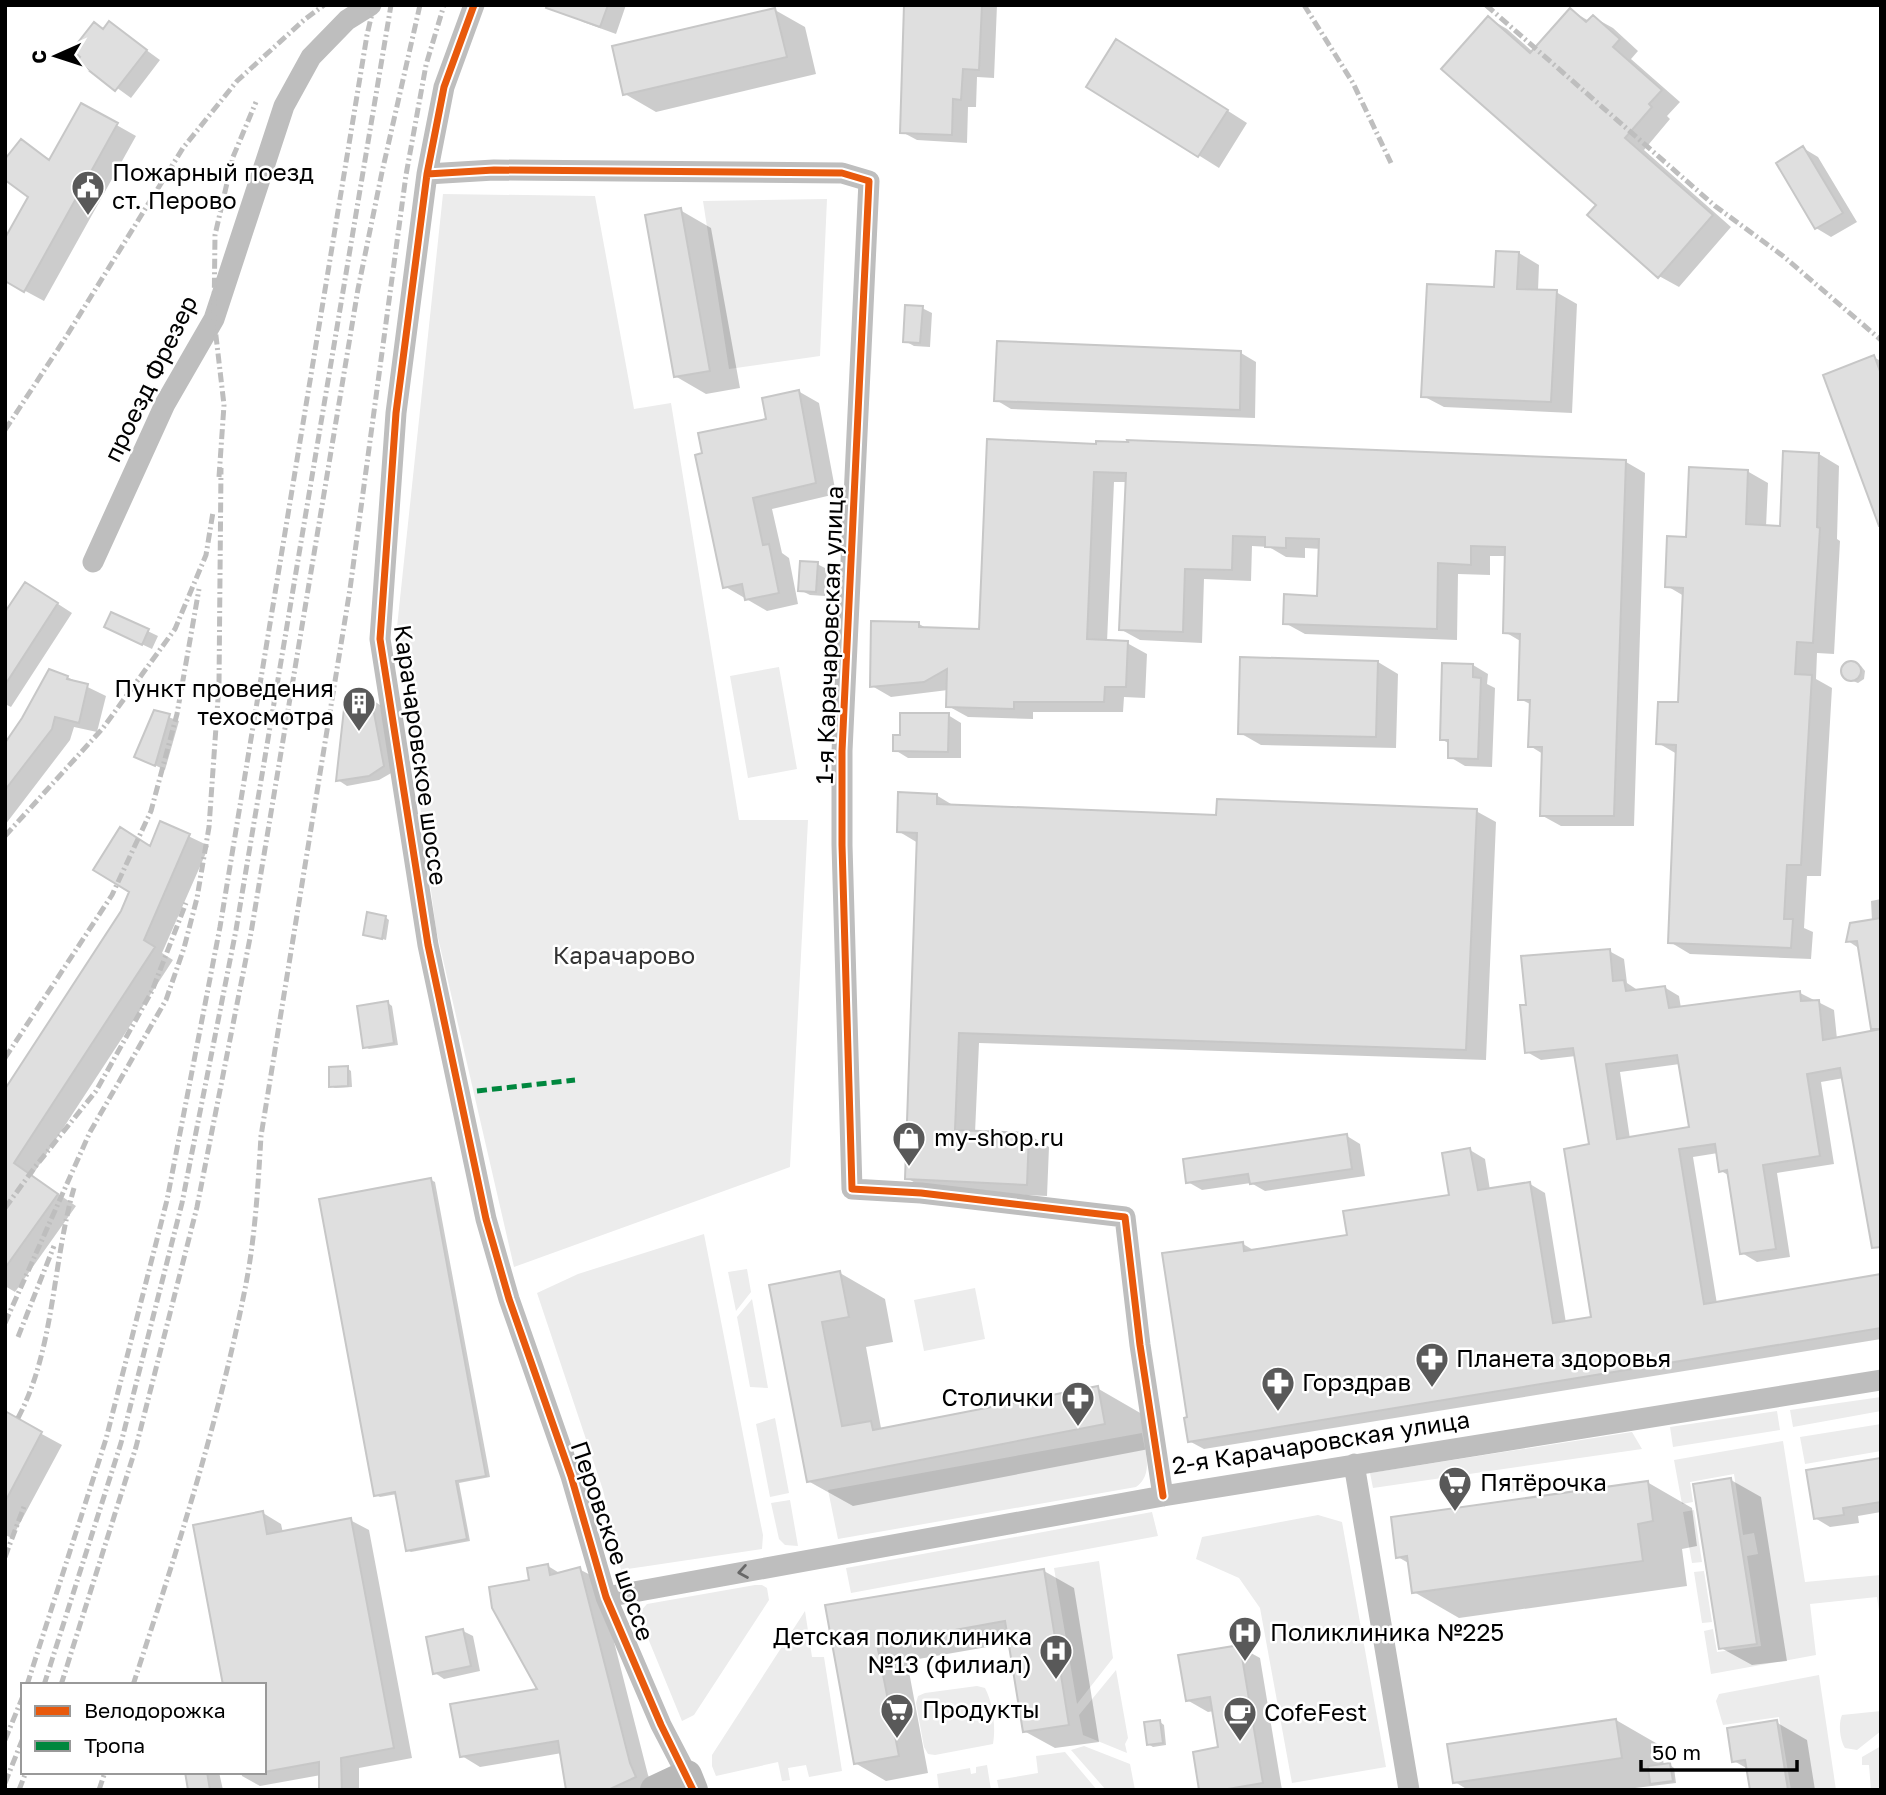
<svg xmlns="http://www.w3.org/2000/svg" width="1886" height="1795" viewBox="0 0 1886 1795" font-family="'Golos Text',sans-serif">
	<style>
		.green { fill: #ececec }
		.shadow { fill: #0003; fill-rule: evenodd }
		.building { fill: #dfdfdf; stroke: #c7c7c7; stroke-width: 2; fill-rule: evenodd }
		.lines { fill: none; stroke-linecap: round; stroke-linejoin: round }
		.street { stroke: #bebebe; stroke-width: 21 }
		.secondary { stroke: #b8b8b8; stroke-width: 30 }
		.rail { stroke: #bebebe; stroke-width: 5; stroke-dasharray: 10 3.5 2 3.5; stroke-linecap: butt }
		.quiet { stroke: #00873e; stroke-width: 5; stroke-dasharray: 10 5; stroke-linecap: butt }
		.cycleway-casing { stroke: #fff; stroke-width: 11 }
		.cycleway { stroke: #e8590c; stroke-width: 7 }
		.oneway { stroke: #686868 }
		.labels { text-anchor: middle; stroke-width: 5; stroke-linejoin: round; paint-order: stroke }
		.poi-label { font-size: 24px; fill: #000; stroke: #fff; text-anchor: start }
		.street-label { font-size: 24px; fill: #000; stroke: #fff }
		.park-label { font-size: 24px; fill: #333; stroke: #fff }
	</style>
	<rect width="100%" height="100%" fill="#fff"/>
	<!-- green -->
	<path class="green" d="M443 194 595 196 634 409 671 403 739 820H808L790 1167 514 1267 436 929 397 627Z
		M827 199 820 356 729 369 703 201Z
		M779 667 797 769 748 778 730 676Z
		M704 1234 756 1501 763 1535 762 1549 621 1570 603 1490 537 1293 578 1274Z
		M747 1269 751 1292 736 1311 728 1272Z
		M975 1288 985 1339 924 1351 914 1300Z
		M752 1299 768 1388 750 1387 737 1317Z
		M1881 1397V1411L1793 1427 1790 1410Z
		M1777 1411 1780 1430 1673 1447 1670 1427Z
		M775 1418 789 1493 770 1497 756 1424Z
		M1881 1424V1451L1805 1464 1800 1437Z
		M1632 1432 1642 1449 1373 1488 1370 1473Z
		M1142 1433C1145 1452 1154 1474 1136 1487L838 1539 828 1490Z
		M1783 1441 1805 1582 1881 1575V1609L1879 1611 1877 1597 1810 1604 1816 1655 1711 1674 1704 1631 1713 1629 1717 1652 1761 1646 1747 1556 1758 1554 1754 1533 1743 1535 1734 1474 1690 1482 1693 1502 1682 1504 1674 1460Z
		M1544 1476 1546 1488 1512 1493 1510 1482Z
		M790 1500 798 1546 785 1545 779 1539 771 1503Z
		M1694 1510 1702 1562 1692 1563 1683 1512Z
		M1152 1512 1158 1536 851 1593 846 1568Z
		M1318 1515 1342 1522 1386 1767 1292 1783 1260 1608 1239 1578 1196 1559 1202 1537Z
		M1099 1561 1113 1658 1077 1704 1054 1568Z
		M1704 1571 1712 1622 1702 1623 1694 1572Z
		M755 1585H762L767 1588 769 1600 694 1715 682 1721 638 1614 647 1604Z
		M805 1611 812 1657H824L842 1771 809 1777 806 1765 788 1768 790 1780 782 1781 778 1762 716 1776 712 1766V1755Z
		M1116 1670 1128 1738 1125 1744 1127 1753 1083 1735 1079 1715Z
		M1819 1675 1836 1790H1791L1779 1717 1723 1725 1716 1701 1719 1694Z
		M977 1686 985 1688C993 1703 996 1727 993 1744L935 1755 928 1754 924 1747 916 1703 918 1696 925 1693Z
		M1881 1711V1731L1857 1750 1845 1748C1840 1740 1838 1724 1842 1715Z
		M1084 1746 1130 1764 1135 1790H1106L1071 1750Z
		M1881 1746V1790H1871L1869 1765H1862V1757Z
		M1065 1752 1097 1790H999L997 1780 1038 1773 1036 1756Z
		M987 1765 991 1790H939L937 1774 970 1768 971 1774 976 1773V1767Z"/>
	<!-- shadow -->
	<path class="shadow" d="M571 5H626L616 34 583 22 568 14Z
		M905 5H997L994 78 977 77 976 107H968L967 143 917 140 902 132Z
		M775 10 805 27 816 74 656 112 625 94Z
		M1570 10 1589 21 1593 17 1613 28 1638 51 1631 59 1680 102 1667 116 1670 119 1644 150 1731 227 1679 287 1659 276 1598 205 1488 18 1507 29 1533 52Z
		M109 23 160 60 131 98 80 61 95 24 105 29Z
		M1137 53 1247 123 1219 168 1088 86Z
		M81 105 136 136 44 301 5 280 30 197 21 141 51 160Z
		M1803 148 1818 157 1857 222 1831 237 1816 228Z
		M680 210 711 228 740 388 706 394 675 376Z
		M1519 253 1539 265 1538 291 1556 292 1577 304 1572 413 1444 407 1423 396Z
		M922 308 932 313 930 347 914 346 905 341Z
		M1241 353 1256 362 1255 418 1011 409 996 400Z
		M1873 357 1881 361V526L1825 376Z
		M798 391 819 403 836 494 772 509 782 553 789 558 798 604 767 611 724 586 704 455 768 420Z
		M989 441 1626 462 1645 473 1634 826H1561L1541 815 1543 754 1530 746 1532 705 1520 699 1522 642 1505 632 1507 556H1490V575L1458 574 1457 640 1305 634 1285 623 1319 597 1321 549 1305 548V558L1286 557 1269 547 1252 546 1251 581 1204 579 1202 643 1140 640 1120 629 1127 482H1114L1107 642 1127 643 1147 654 1145 698 1124 697 1123 712H1033V719L968 717 948 706V690L891 697 872 686 919 624 928 629 981 631Z
		M1819 454 1839 466 1837 539 1840 541 1834 654 1817 653 1816 679 1832 688 1821 876H1807L1804 928 1813 932 1811 959 1690 954 1670 942 1677 754 1658 743 1680 704 1684 596 1667 586 1687 539 1747 471 1768 483 1766 527H1781Z
		M817 564 827 569 825 596 810 595 800 590Z
		M41 593 72 613 11 707 5 704V615Z
		M112 614 158 636 152 649 116 632Z
		M1378 662 1398 674 1396 748 1261 745 1240 733Z
		M1849 662 1861 666 1865 671 1864 679 1858 683 1848 679 1842 671Z
		M1473 665 1488 674 1487 684 1495 688 1492 767 1465 766 1450 757V744L1441 739Z
		M67 677 106 696 97 732 74 727 70 740 5 825V746Z
		M371 699 380 705 393 772 379 780 347 786 338 780Z
		M155 712 179 721 165 770 136 756Z
		M948 715 961 723V758H908L895 750 902 737Z
		M936 795 956 807 1218 817 1476 811 1496 822 1486 1060 979 1043 975 1133 1029 1135 1049 1147 1047 1196 927 1190 907 1178 918 843 898 831Z
		M161 823 209 846 162 953 173 960 32 1176 76 1206 15 1292 5 1286V1092L123 912Z
		M1881 899V1230L1844 1078 1821 1082 1834 1164 1777 1173 1790 1257 1757 1262 1742 1253 1730 1176 1721 1171 1718 1153 1693 1157 1717 1304 1881 1276V1339L1204 1449 1189 1441V1419L1243 1244 1255 1251 1349 1236 1451 1196 1470 1150 1485 1159 1490 1190 1530 1184 1545 1193 1566 1323 1593 1318 1591 1146 1576 1056 1541 1060 1527 1052 1528 1006 1609 951 1624 959 1627 983 1639 991 1664 987 1679 996 1681 1008 1800 993 1834 1010 1837 1039 1874 1032 1860 949 1848 941 1872 921 1871 901ZM1680 1064 1691 1128 1630 1139 1620 1072Z
		M385 917 389 920 386 940 365 934Z
		M388 1003 392 1006 398 1045 369 1049 365 1047Z
		M347 1068 351 1071 352 1087 335 1088 331 1086Z
		M1347 1136 1360 1144 1365 1176 1265 1191 1251 1183 1202 1190 1188 1182Z
		M431 1180 435 1182 490 1477 459 1483 470 1541 411 1552 407 1550 397 1494 380 1497 376 1495Z
		M840 1273 885 1299 893 1342 866 1347 881 1428 883 1429 1097 1388 1142 1414 1149 1449 853 1506 808 1481 771 1286Z
		M5 1414 62 1445 12 1538 5 1535Z
		M1881 1460V1512L1858 1516 1859 1523 1830 1527 1815 1518Z
		M1731 1480 1761 1497 1787 1661 1752 1665 1721 1648Z
		M1647 1482 1692 1508 1697 1546 1682 1549 1687 1586 1459 1618 1414 1592 1410 1564 1398 1557Z
		M263 1513 281 1524 283 1533 350 1520 369 1530 412 1758 359 1768V1790H321V1775L260 1786 242 1776 241 1772H264Z
		M548 1566 561 1574 579 1569 598 1579 648 1775 654 1788 650 1790H561L568 1787 562 1753 480 1767 462 1756 539 1690 531 1582Z
		M1044 1571 1074 1588 1099 1742 1055 1748 1024 1731 1010 1643 907 1661 928 1773 886 1781 855 1763 827 1607Z
		M463 1631 473 1636 480 1671 444 1679 435 1673Z
		M1240 1647 1260 1658 1282 1790H1201L1220 1749 1214 1711 1208 1712 1187 1700Z
		M1616 1720 1661 1746 1664 1766 1670 1765 1674 1768 1676 1783 1619 1790H1468L1455 1782Z
		M1160 1722 1164 1725 1166 1745 1153 1747 1148 1744Z
		M1776 1722 1807 1740 1815 1790H1752L1748 1769 1734 1761Z
		M186 1772H219L223 1790H190Z"/>
	<!-- building -->
	<path class="building" d="M547 5H608L600 27 546 8Z
		M904 5H982L979 70 963 69 961 100 953 99 952 135 900 133Z
		M775 8 787 57 623 95 612 46Z
		M1570 8 1586 22 1593 15 1620 39 1613 47 1662 90 1649 104 1652 107 1625 138 1713 215 1658 278 1587 215 1596 205 1441 69 1488 16 1530 53Z
		M109 21 147 50 115 91 77 61 80 57 72 50 94 22 103 29Z
		M1116 39 1228 110 1198 157 1086 87Z
		M81 103 118 123 24 292 5 281V238L28 197 5 180V159L21 139 49 160Z
		M1803 146 1843 213 1815 229 1776 163Z
		M681 208 710 371 674 377 645 215Z
		M1496 251 1519 252 1517 289 1557 290 1551 402 1421 397 1427 284 1494 287Z
		M905 305 923 306 920 343 903 342Z
		M997 341 1241 351 1240 410 994 401Z
		M1874 355 1881 374V526H1879L1823 375Z
		M799 390 816 483 753 498 763 545 769 544 779 593 745 600 742 584 723 588 695 455 702 453 698 433 766 419 762 398Z
		M987 439 1096 444V441L1128 442 1127 440 1626 460 1614 816H1540L1542 747H1528L1530 700H1518L1520 634 1503 633 1505 547 1471 546V565L1438 563 1437 629 1283 624 1284 594 1317 596 1319 539 1286 538V548L1265 547V537L1233 536 1232 570 1185 569 1183 632 1119 630 1126 473 1094 472 1087 639 1128 641 1126 687H1105L1104 702H1014V709L946 707 947 669 924 682 870 687 871 621 919 622V627L979 629Z
		M1783 451 1819 453 1817 527 1820 528 1813 643 1797 642 1795 674 1812 675 1801 865H1787L1784 919H1793L1791 948 1668 943 1676 745 1656 744 1658 702H1678L1683 588 1665 587 1667 536 1686 537 1689 467 1748 470 1746 524 1780 526Z
		M800 561 818 562 816 592 798 591Z
		M25 582 58 603 5 685V612Z
		M111 612 149 629 142 645 104 627Z
		M1240 657 1378 661 1376 737 1238 734Z
		M1841 671a10 10 0 1 1 20 0a10 10 0 1 1-20 0Z
		M1442 663 1473 664V677L1481 678 1478 759 1448 758V740H1440Z
		M49 669 68 676 67 679 88 684 79 723 55 717 52 729 5 790V743L22 718Z
		M371 697 384 766 369 776 336 781 345 700Z
		M154 710 170 714 155 766 134 757Z
		M900 713H949L948 752 893 751V735H900Z
		M898 792 937 794V804L1216 815 1217 799 1477 809 1466 1050 959 1033 955 1130 1029 1133 1027 1185 905 1179 917 833 897 832Z
		M160 821 190 834 144 940 155 947 14 1163 58 1194 5 1268V1089L121 911 129 892 93 870 120 827 150 846Z
		M367 912 386 916 382 939 363 935Z
		M1881 918V1029H1871L1857 941 1846 942 1850 923Z
		M1610 949 1613 981 1624 980 1626 991 1665 986 1669 1008 1800 991 1801 1001 1819 1000 1823 1040 1881 1029V1247L1872 1248 1840 1068 1807 1074 1820 1156 1763 1165 1776 1249 1740 1254 1727 1170 1719 1172 1715 1144 1679 1149 1704 1304 1881 1274V1328L1188 1442 1184 1418 1187 1417 1162 1253 1243 1242 1244 1251 1347 1235 1343 1211 1449 1195 1442 1153 1470 1148 1478 1190 1530 1182 1553 1323 1591 1317 1564 1149 1589 1144 1573 1048 1525 1053 1520 1005H1526L1521 956ZM1677 1055 1689 1127 1617 1139 1606 1064Z
		M388 1001 394 1043 363 1048 357 1006Z
		M348 1066V1086L329 1087V1067Z
		M1347 1134 1352 1169 1250 1184 1248 1174 1186 1183 1183 1159Z
		M431 1178 486 1476 456 1481 467 1539 406 1551 395 1492 374 1496 319 1199Z
		M840 1271 849 1317 822 1322 842 1426 871 1421 873 1430 1098 1386 1105 1424 807 1482 769 1285Z
		M5 1411 42 1432 5 1502Z
		M1881 1458V1502L1843 1508 1844 1515 1814 1519 1806 1470Z
		M1731 1478 1757 1644 1719 1649 1693 1484Z
		M1648 1481 1653 1521 1638 1524 1643 1561 1412 1593 1407 1556 1396 1558 1391 1517Z
		M263 1511 267 1534 351 1518 394 1748 341 1758 342 1790H319V1762L264 1772V1685H223L193 1525Z
		M548 1564 550 1575 580 1567 630 1763 636 1777 608 1790H566L558 1741 460 1757 450 1704 537 1689 492 1608 489 1587 529 1580 527 1568Z
		M1044 1569 1069 1725 1023 1732 1005 1621 877 1644 899 1756 854 1764 825 1605Z
		M463 1629 471 1666 433 1674 426 1637Z
		M1240 1645 1263 1783 1222 1790H1199L1193 1752 1218 1747 1210 1697 1186 1701 1178 1655Z
		M1616 1719 1622 1758 1453 1783 1447 1744Z
		M1160 1720 1163 1743 1147 1745 1144 1722Z
		M1777 1720 1788 1790H1750L1745 1760 1732 1762 1727 1728Z
		M1670 1763 1673 1781 1650 1784 1648 1766Z
		M185 1772H207L210 1790H188Z"/>
	<g class="lines">
		<!-- street -->
		<path class="street" d="M474 5 444 87 427 174 396 413 380 639 428 945 486 1219 509 1299 571 1476 606 1597 661 1725 687 1775
			M427 174 494 170 842 173 869 181 842 751V845L852 1189 921 1193 1125 1217 1140 1345 1163 1496
			M93 562 165 404 214 319 284 106 311 57 347 20 371 5
			M1354 1464 1409 1790
			M606 1597 1163 1496 1881 1380"/>
		<!-- secondary -->
		<path class="secondary" d="M655 1790 687 1775 693 1790"/>
		<!-- rail -->
		<path class="rail" d="M1304 5 1353 83 1391 163
			M1486 5 1715 206 1783 256 1881 340
			M5 430 64 340 183 148 237 81 304 20 324 5
			M219 477 224 405 214 319 215 235 233 157 256 102
			M5 836 103 728 175 629 206 555 213 512
			M5 1058 112 895 151 811 177 714 199 589
			M5 1208 35 1167 96 1091 152 991 186 903
			M5 1323 90 1132 166 1000 184 948 197 898 209 827 219 684 221 468
			M18 1337 54 1246
			M18 1418C55 1348 52 1264 74 1188
			M5 1557 25 1504
			M27 1685 106 1439 167 1200 220 927 367 35 374 5
			M44 1685 121 1443 182 1203 236 930 391 5
			M61 1685 136 1447 197 1207 251 933 358 289 382 172 420 5
			M133 1685C176 1554 218 1424 245 1289 255 1239 258 1187 261 1136L350 589 406 175 426 65 444 5
			M5 1740 23 1696
			M5 1783 23 1738
			M19 1790 26 1772
			M99 1790 105 1772"/>
		<!-- quiet -->
		<path class="quiet" d="M477 1091 575 1080"/>
		<defs>
			<path id="cycleway" d="M474 5 444 87 427 174 396 413 380 639 428 945 486 1219 509 1299 571 1476 606 1597 661 1725 693 1790
				M427 174 494 170 842 173 869 181 842 751V845L852 1189 921 1193 1125 1217 1140 1345 1163 1496"/>
		</defs>
		<!-- cycleway casing -->
		<use href="#cycleway" class="cycleway-casing"/>
		<!-- cycleway -->
		<use href="#cycleway" class="cycleway"/>
	</g>
	<!-- one-way arrows -->
	<defs><path id="oneway-chevron" d="M-2-3.5L2.5 0L-2 3.5" fill="none" stroke-width="1.6" stroke-linecap="round" stroke-linejoin="round" transform="scale(1.75)"/></defs>
	<use class="oneway" href="#oneway-chevron" transform="translate(743 1572) rotate(170)"/>
	<!-- icons -->
	<defs>
		<symbol id="civic-pin" viewBox="-11 -11 22 30"><path d="M0 17L-7.5 6A9.5 9.5 0 1 1 7.5 6Z" fill="#595959" stroke="#fff"/><path d="M-.6-6.5H3V-4.5H.6V-3L4-1V1h2V6H-6V1h2V-1L-.6-3ZM-1.2 2.5V6h2.4V2.5Z" fill="#fff"/></symbol>
		<symbol id="building-pin" viewBox="-11 -11 22 30"><path d="M0 17L-7.5 6A9.5 9.5 0 1 1 7.5 6Z" fill="#595959" stroke="#fff"/><path d="M-4-6H4V6H1V3H-1V6H-4ZM-2.5-4.3h1.7v1.8h-1.7ZM.8-4.3h1.7v1.8H.8ZM-2.5-1h1.7V.8h-1.7ZM.8-1h1.7V.8H.8Z" fill="#fff"/></symbol>
		<symbol id="shop-pin" viewBox="-11 -11 22 30"><path d="M0 17L-7.5 6A9.5 9.5 0 1 1 7.5 6Z" fill="#595959" stroke="#fff"/><path d="M-5-2.5h2.3a2.7 3.5 0 0 1 5.4 0H5L5.5 6h-11ZM-1.5-2.5h3a1.5 2.3 0 0 0-3 0Z" fill="#fff"/></symbol>
		<symbol id="pharmacy-pin" viewBox="-11 -11 22 30"><path d="M0 17L-7.5 6A9.5 9.5 0 1 1 7.5 6Z" fill="#595959" stroke="#fff"/><path d="M-2-6h4v4h4v4h-4v4h-4v-4h-4v-4h4Z" fill="#fff"/></symbol>
		<symbol id="supermarket-pin" viewBox="-11 -11 22 30"><path d="M0 17L-7.5 6A9.5 9.5 0 1 1 7.5 6Z" fill="#595959" stroke="#fff"/><path d="M-6-5.5h2.5l.6 2H6L4.5 2H-2.5L-4.4-4H-6ZM-1.5 3.2a1.3 1.3 0 1 0 .1 0ZM3 3.2a1.3 1.3 0 1 0 .1 0Z" fill="#fff"/></symbol>
		<symbol id="hospital-pin" viewBox="-11 -11 22 30"><path d="M0 17L-7.5 6A9.5 9.5 0 1 1 7.5 6Z" fill="#595959" stroke="#fff"/><path d="M-5-5h3v3.5h4V-5h3V5h-3V1.5h-4V5h-3Z" fill="#fff"/></symbol>
		<symbol id="cafe-pin" viewBox="-11 -11 22 30"><path d="M0 17L-7.5 6A9.5 9.5 0 1 1 7.5 6Z" fill="#595959" stroke="#fff"/><path d="M-5.5-4.5H6V0H3Q3 3.5 0 3.5H-2.5Q-5.5 3.5-5.5 0ZM3-3.2v2h1.7v-2ZM-6 4.5H4V6H-6Z" fill="#fff"/></symbol>
	</defs>
	<g fill-rule="evenodd">
		<use href="#civic-pin" x="69" y="168" width="38" height="52"/>
		<use href="#building-pin" x="340" y="684" width="38" height="52"/>
		<use href="#shop-pin" x="890" y="1119" width="38" height="52"/>
		<use href="#pharmacy-pin" x="1413" y="1340" width="38" height="52"/>
		<use href="#pharmacy-pin" x="1259" y="1364" width="38" height="52"/>
		<use href="#pharmacy-pin" x="1059" y="1379" width="38" height="52"/>
		<use href="#supermarket-pin" x="1436" y="1464" width="38" height="52"/>
		<use href="#hospital-pin" x="1226" y="1614" width="38" height="52"/>
		<use href="#hospital-pin" x="1037" y="1632" width="38" height="52"/>
		<use href="#supermarket-pin" x="878" y="1691" width="38" height="52"/>
		<use href="#cafe-pin" x="1221" y="1694" width="38" height="52"/>
	</g>
	<g class="labels">
		<!-- poi labels -->
		<g class="poi-label">
			<text x="112" y="181">Пожарный поезд<tspan x="112" dy="28">ст. Перово</tspan></text>
			<text x="334" y="697" text-anchor="end">Пункт проведения<tspan x="334" dy="28">техосмотра</tspan></text>
			<text x="934" y="1146">my-shop.ru</text>
			<text x="1456" y="1367">Планета здоровья</text>
			<text x="1302" y="1391">Горздрав</text>
			<text x="1054" y="1406" text-anchor="end">Столички</text>
			<text x="1480" y="1491">Пятёрочка</text>
			<text x="1270" y="1641">Поликлиника №225</text>
			<text x="1032" y="1645" text-anchor="end">Детская поликлиника<tspan x="1032" dy="28">№13 (филиал)</tspan></text>
			<text x="922" y="1718">Продукты</text>
			<text x="1264" y="1721">CofeFest</text>
		</g>
		<!-- street labels -->
		<g class="street-label">
			<text transform="translate(151 379) rotate(-64)" y="8">проезд Фрезер</text>
			<text transform="translate(830 635) rotate(-88)" y="8">1-я Карачаровская улица</text>
			<text transform="translate(420 755) rotate(82)" y="8">Карачаровское шоссе</text>
			<text transform="translate(1321 1443) rotate(-9)" y="8">2-я Карачаровская улица</text>
			<text transform="translate(612 1541) rotate(71)" y="8">Перовское шоссе</text>
		</g>
		<!-- park labels -->
		<g class="park-label">
			<text x="624" y="964">Карачарово</text>
		</g>
	</g>
	<!-- border -->
	<rect width="1886" height="1795" fill="none" stroke="#000000" stroke-width="14"/>
	<!-- legend -->
	<rect x="21" y="1683" width="245" height="91" fill="#ffffff" stroke="#999999" stroke-width="2"/>
	<rect x="35" y="1706" width="35" height="10" fill="#e8590c" stroke="#999999" stroke-width="2"/>
	<text x="84" y="1718" font-size="21" fill="#000000">Велодорожка</text>
	<rect x="35" y="1741" width="35" height="10" fill="#00873e" stroke="#999999" stroke-width="2"/>
	<text x="84" y="1753" font-size="21" fill="#000000">Тропа</text>
	<!-- north arrow -->
	<g transform="translate(56 56) rotate(267)" stroke="#ffffff" stroke-width="5" paint-order="stroke">
	<path d="M0-5L12 26L0 18L-12 26Z" fill="#000000"/>
	<text y="-10" font-size="19" font-weight="bold" text-anchor="middle" fill="#000000">С</text>
	</g>
	<!-- scale -->
	<path d="M1641 1760v10h156v-10" fill="none" stroke="#000000" stroke-width="3.5"/>
	<text x="1652" y="1760" font-size="21" fill="#000000" stroke="#ffffff" stroke-width="5" paint-order="stroke">50 m</text>
</svg>
